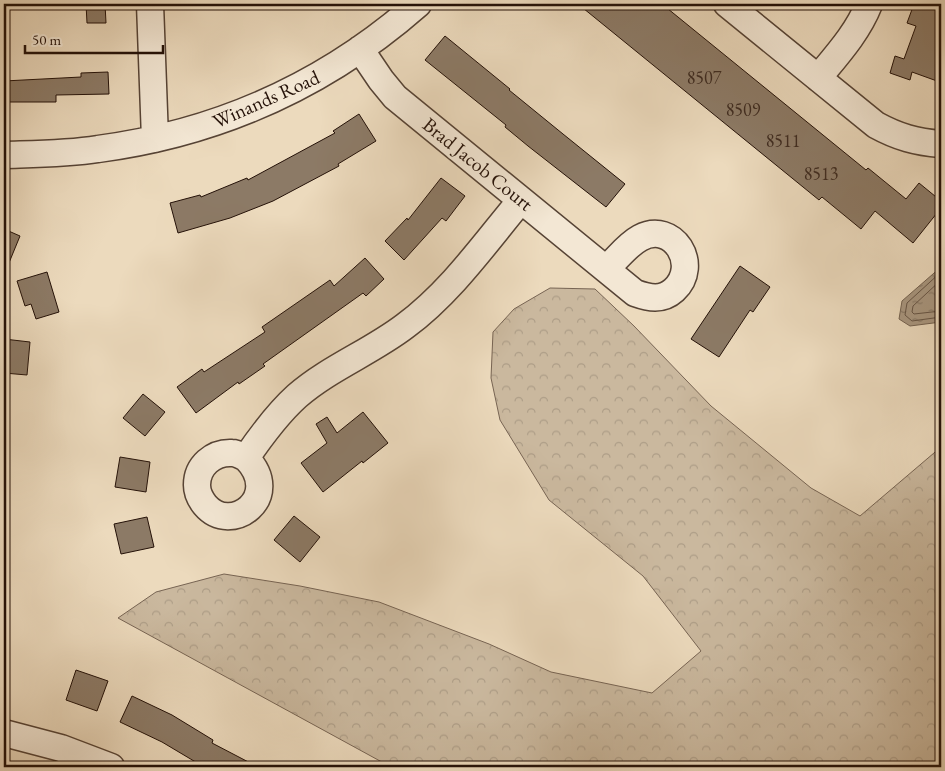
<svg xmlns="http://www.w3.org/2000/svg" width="945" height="771" viewBox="0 0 945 771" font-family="'EB Garamond',serif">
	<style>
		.forest { fill: url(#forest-crowns); stroke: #776453 }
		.water { fill: url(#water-ripples); stroke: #73614f }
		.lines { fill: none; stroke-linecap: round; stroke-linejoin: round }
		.shore { stroke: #665444; stroke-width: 1 }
		.building { fill: #8c7a66; stroke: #241108 }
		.minor-casing { stroke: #564335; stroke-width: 29 }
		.minor { stroke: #f3e7d4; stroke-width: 26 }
		.labels { text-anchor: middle; stroke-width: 5; stroke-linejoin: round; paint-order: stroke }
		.number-label { font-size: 18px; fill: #3e2b20 }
		.street-label { font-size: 20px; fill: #241108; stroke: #f3e7d4 }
	</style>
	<defs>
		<pattern id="forest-crowns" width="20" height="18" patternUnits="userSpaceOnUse" patternTransform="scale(1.25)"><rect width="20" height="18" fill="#cab89e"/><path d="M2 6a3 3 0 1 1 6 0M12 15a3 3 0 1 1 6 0" fill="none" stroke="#ad9d87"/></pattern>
		<pattern id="water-ripples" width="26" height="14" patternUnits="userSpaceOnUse" patternTransform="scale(1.25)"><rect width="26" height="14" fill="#a8967f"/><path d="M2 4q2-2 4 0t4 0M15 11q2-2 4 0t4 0" fill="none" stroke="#897966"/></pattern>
	</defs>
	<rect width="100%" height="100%" fill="#ecdabd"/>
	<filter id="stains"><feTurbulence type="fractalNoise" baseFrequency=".004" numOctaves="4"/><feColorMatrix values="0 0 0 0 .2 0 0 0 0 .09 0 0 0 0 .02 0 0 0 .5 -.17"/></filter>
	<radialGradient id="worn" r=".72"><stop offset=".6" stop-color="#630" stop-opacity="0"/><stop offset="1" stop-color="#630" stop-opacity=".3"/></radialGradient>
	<!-- forest -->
	<path class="forest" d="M550 288 595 289 634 326 711 406 811 488 860 516 941 447V767H391L118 618 156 592 224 574 300 586 379 602 489 644 551 672 652 693 701 651 643 576 549 500 500 420 491 378 493 332 514 309Z"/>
	<!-- water -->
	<path class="water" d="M941 267V322L910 326 899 319 902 301Z"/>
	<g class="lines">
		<!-- shore -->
		<path class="shore" d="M941 272 907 303 905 315 912 321 941 317
			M941 280 913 306 912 312 914 314 941 311"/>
	</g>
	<!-- building -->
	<path class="building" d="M86 4H105L106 23H87Z
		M578 4H662L866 170 868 168 906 199 919 183 941 201V208L913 243 875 211 861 229 822 197 819 200Z
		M914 4H941V68L937 81 912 72 910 80 890 73 895 56 904 59 916 26 907 23Z
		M445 36 510 89 509 90 563 134 625 184 606 207 528 146 505 127 506 125 425 60Z
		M108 72 109 94 56 95V102H4V81L81 77V73Z
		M359 114 376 141 338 164 339 166 273 201 230 218 178 233 170 203 200 195 201 197 247 178 248 180 335 133 333 131Z
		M441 178 465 196 446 221 442 218 404 260 385 241 407 218 408 220Z
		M4 229 20 236 4 275Z
		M365 258 384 279 366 296 363 293 263 364 265 366 239 384 238 382 196 413 177 387 202 369 204 372 265 332 262 327 330 280 334 286Z
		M740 266 770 287 753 312 750 310 719 357 691 339Z
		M47 272 59 312 36 319 31 304 25 306 17 281Z
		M4 339 30 342 27 375 4 373Z
		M143 394 165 412 145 436 123 418Z
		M363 412 388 443 363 463 362 461 323 492 301 463 327 443 316 424 327 417 337 433Z
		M120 457 150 462 146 492 115 487Z
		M294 516 320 537 300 562 274 540Z
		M147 517 154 547 121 554 114 524Z
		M76 670 108 681 97 711 66 700Z
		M132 696 172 715 213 740 212 743 258 767H204L162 742 120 722Z"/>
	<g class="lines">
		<defs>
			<path id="minor" d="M150 4 155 139
				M727 4 876 125C898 137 916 142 941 144
				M360 49 381 80 395 97 635 293C649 298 662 301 674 290 701 265 673 220 640 238 627 245 617 259 606 269
				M818 78C837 55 858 32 869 4
				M4 155C35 154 67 154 98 149 219 133 327 84 418 4
				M246 458C284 497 231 536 205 505 201 500 197 492 197 485 197 466 213 452 232 453 237 453 242 456 246 458 261 436 277 414 297 396 329 368 371 352 405 326 451 292 485 243 521 200
				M4 733 61 748 111 767"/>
		</defs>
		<!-- minor casing -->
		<use href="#minor" class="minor-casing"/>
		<!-- minor -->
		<use href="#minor" class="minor"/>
	</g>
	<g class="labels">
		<!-- number labels -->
		<g class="number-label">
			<text x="704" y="84">8507</text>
			<text x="743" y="116">8509</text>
			<text x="783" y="147">8511</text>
			<text x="821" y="180">8513</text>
		</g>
		<!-- street labels -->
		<g class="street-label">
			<text transform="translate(266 99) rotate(-24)" y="7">Winands Road</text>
			<text transform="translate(478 164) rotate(39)" y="7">Brad Jacob Court</text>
		</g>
	</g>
	<!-- margin -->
	<rect width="945" height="771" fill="none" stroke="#ecdabd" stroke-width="20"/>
	<rect x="5" y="5" width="935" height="761" fill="none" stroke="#241108" stroke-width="2.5"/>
	<rect x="10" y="10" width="925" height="751" fill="none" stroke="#241108"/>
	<!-- scale -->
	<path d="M25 45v8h138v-8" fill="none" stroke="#241108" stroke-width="2.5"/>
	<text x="32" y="45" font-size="15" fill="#241108" stroke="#f3e7d4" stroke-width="4" paint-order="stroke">50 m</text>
	<rect width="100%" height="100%" filter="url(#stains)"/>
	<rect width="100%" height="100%" fill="url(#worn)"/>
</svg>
